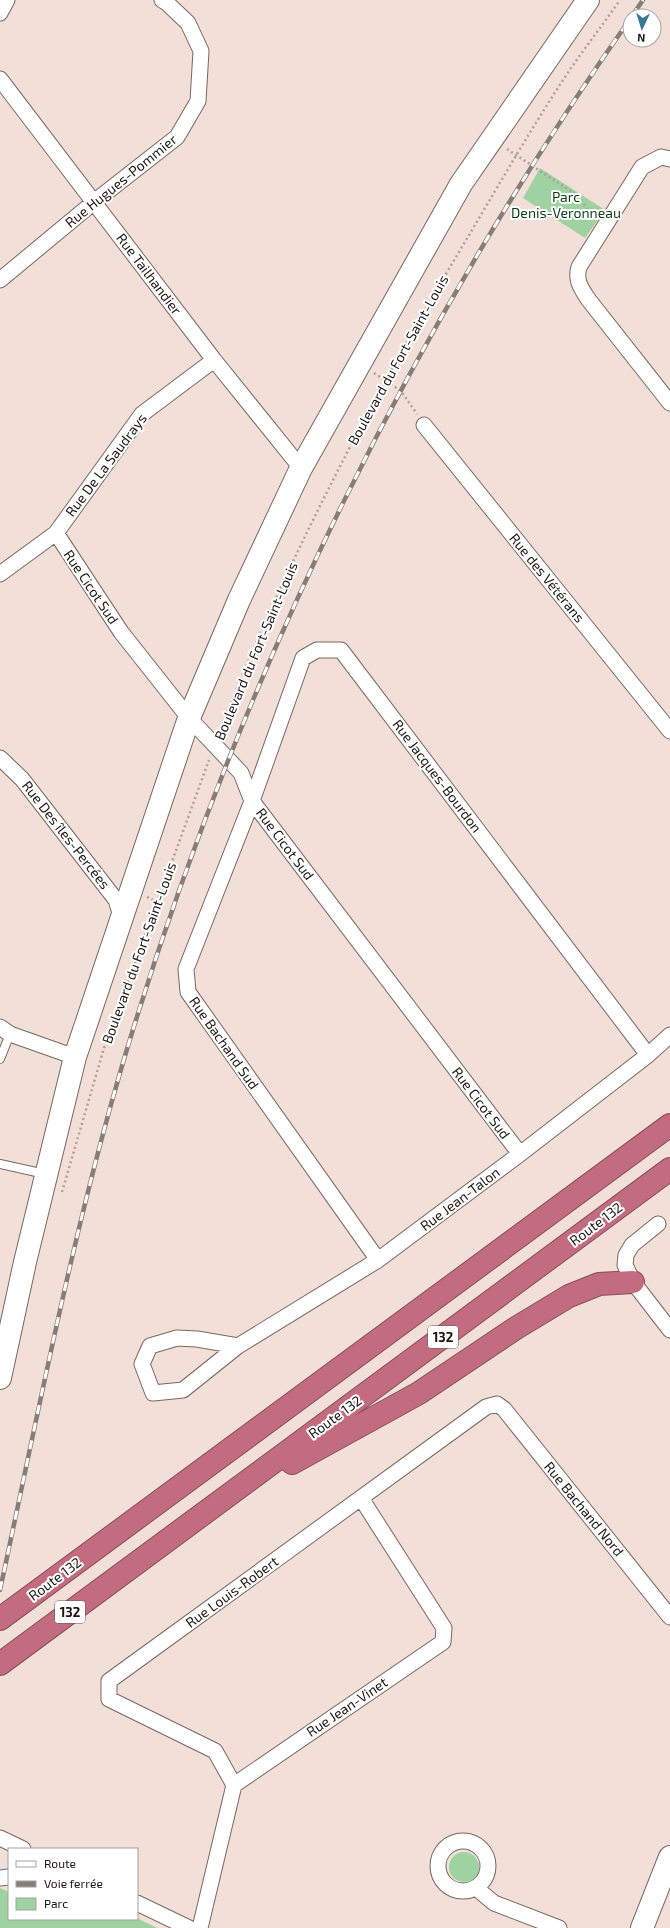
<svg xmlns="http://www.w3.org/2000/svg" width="670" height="1928" viewBox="0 0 670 1928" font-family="'Exo 2',sans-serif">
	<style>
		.green { fill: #9ed3a1 }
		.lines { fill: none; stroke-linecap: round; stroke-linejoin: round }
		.lane-casing { stroke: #776861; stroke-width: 10 }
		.street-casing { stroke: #776861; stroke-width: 17 }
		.secondary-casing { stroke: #776861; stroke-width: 24 }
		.highway-casing { stroke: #894e5a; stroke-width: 24 }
		.path { stroke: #aea09a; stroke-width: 2.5; stroke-dasharray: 2 3; stroke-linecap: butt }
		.lane { stroke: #fff; stroke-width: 8 }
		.street { stroke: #fff; stroke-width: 15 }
		.secondary { stroke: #fff; stroke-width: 22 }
		.highway { stroke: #c36c80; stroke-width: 22 }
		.rail-casing { stroke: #887c77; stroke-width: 4.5 }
		.rail { stroke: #fff; stroke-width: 3; stroke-dasharray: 9; stroke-linecap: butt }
		.labels { text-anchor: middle; stroke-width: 4; stroke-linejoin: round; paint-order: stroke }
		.shield { fill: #fff; stroke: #615d5a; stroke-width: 1 }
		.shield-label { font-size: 13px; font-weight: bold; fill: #1d1714 }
		.street-label { font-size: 14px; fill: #1d1714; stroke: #fff }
		.park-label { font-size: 14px; fill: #0d3c15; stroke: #fff }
	</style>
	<rect width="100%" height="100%" fill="#f1dfd8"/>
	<!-- green -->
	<path class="green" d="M540 168 605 210 585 238 523 198Z
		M449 1867a15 15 0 1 1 30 0a15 15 0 1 1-30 0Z
		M0 1888 9 1892V1919L137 1918 157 1928H0Z"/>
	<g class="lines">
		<defs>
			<path id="lane" d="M0 1059 10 1034
				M0 1164 45 1174"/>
			<path id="street" d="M0 13 7 0
				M0 79 214 360 301 468
				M670 159 661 157 642 167 579 267C575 280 581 288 588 299L670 403
				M0 280 94 202 177 137 198 101 201 51 188 23 167 3 162 0
				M424 425 670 731
				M56 533 121 632 189 718 241 773 252 801 520 1154
				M0 574 56 533 142 414 214 360
				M0 758 22 779 116 900 122 919
				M0 1027 10 1034 75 1057
				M658 1224 632 1245 626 1255 625 1265 633 1282 670 1330
				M378 1260 188 992 186 969 252 801 303 658 317 650H341L648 1055
				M238 1346 197 1339 177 1338 150 1346 142 1364 153 1393 183 1390 238 1346 378 1260 520 1154 648 1055 670 1035
				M234 1785 215 1751 109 1699V1681L486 1407 497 1404 504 1409 670 1617
				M0 1838 23 1849
				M438 1866a25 25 0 1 1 50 0a25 25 0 1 1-50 0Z
				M0 1878 9 1877
				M476 1888 494 1903 559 1928
				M137 1903 189 1928
				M200 1928 234 1785 443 1642 444 1628 361 1498"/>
			<path id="secondary" d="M0 1378 25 1262 75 1057 189 718 239 600 301 468 461 184 588 0
				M642 1928 670 1857"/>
			<path id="highway" d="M292 1463 419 1393 516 1328 569 1296 599 1284 633 1282
				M0 1619 670 1125
				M0 1664 670 1169"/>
		</defs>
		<!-- lane casing -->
		<use href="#lane" class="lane-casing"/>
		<!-- street casing -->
		<use href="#street" class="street-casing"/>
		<!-- secondary casing -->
		<use href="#secondary" class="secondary-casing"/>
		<!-- highway casing -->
		<use href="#highway" class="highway-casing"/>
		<!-- path -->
		<path class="path" d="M507 149 578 196 591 214 595 217
			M374 373 401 391 417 414
			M220 731C283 568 365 412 453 262 492 197 529 131 571 68 587 45 604 23 620 0
			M147 897 157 902
			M62 1192 104 1048 209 760"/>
		<!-- lane -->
		<use href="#lane" class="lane"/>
		<!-- street -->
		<use href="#street" class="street"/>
		<!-- secondary -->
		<use href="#secondary" class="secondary"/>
		<!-- highway -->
		<use href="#highway" class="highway"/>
		<defs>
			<path id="rail" d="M632 16 643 0
				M0 1590C41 1400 77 1209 135 1023 246 666 415 325 630 19"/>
		</defs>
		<!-- rail casing -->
		<use href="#rail" class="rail-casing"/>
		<!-- rail -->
		<use href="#rail" class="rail"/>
	</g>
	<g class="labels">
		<!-- shield labels -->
		<g class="shield">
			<rect x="428" y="1326" width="30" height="22" rx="3"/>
			<rect x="55" y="1601" width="30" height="22" rx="3"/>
		</g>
		<g class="shield-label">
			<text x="443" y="1342">132</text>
			<text x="70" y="1617">132</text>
		</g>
		<!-- street labels -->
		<g class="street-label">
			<text transform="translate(121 181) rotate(-39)" y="5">Rue Hugues-Pommier</text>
			<text transform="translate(149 274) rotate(53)" y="5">Rue Tailhandier</text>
			<text transform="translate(398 360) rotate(-61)" y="5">Boulevard du Fort-Saint-Louis</text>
			<text transform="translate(106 465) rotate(-53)" y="5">Rue De La Saudrays</text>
			<text transform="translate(547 578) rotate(51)" y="5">Rue des Vétérans</text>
			<text transform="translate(91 587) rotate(56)" y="5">Rue Cicot Sud</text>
			<text transform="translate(256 651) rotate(-67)" y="5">Boulevard du Fort-Saint-Louis</text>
			<text transform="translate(437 776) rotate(53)" y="5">Rue Jacques-Bourdon</text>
			<text transform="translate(66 835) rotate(52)" y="5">Rue Des îles-Percées</text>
			<text transform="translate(285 844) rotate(53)" y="5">Rue Cicot Sud</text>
			<text transform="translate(139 953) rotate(-70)" y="5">Boulevard du Fort-Saint-Louis</text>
			<text transform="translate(224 1043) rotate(55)" y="5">Rue Bachand Sud</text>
			<text transform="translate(481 1103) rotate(53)" y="5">Rue Cicot Sud</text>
			<text transform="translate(460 1199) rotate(-37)" y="5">Rue Jean-Talon</text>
			<text transform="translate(596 1224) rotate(-37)" y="5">Route 132</text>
			<text transform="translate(335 1417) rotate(-36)" y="5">Route 132</text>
			<text transform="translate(584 1509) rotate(51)" y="5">Rue Bachand Nord</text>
			<text transform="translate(55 1579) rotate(-37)" y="5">Route 132</text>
			<text transform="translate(232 1592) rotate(-36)" y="5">Rue Louis-Robert</text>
			<text transform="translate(347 1707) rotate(-34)" y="5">Rue Jean-Vinet</text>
		</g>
		<!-- park labels -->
		<g class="park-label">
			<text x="566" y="202">Parc<tspan x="566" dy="16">Denis-Veronneau</tspan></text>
		</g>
	</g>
	<!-- legend -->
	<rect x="8" y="1848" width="130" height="72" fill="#ffffff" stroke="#a5a2a1"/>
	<rect x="16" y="1861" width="20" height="6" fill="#ffffff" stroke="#a5a2a1"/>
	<text x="44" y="1868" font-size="12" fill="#1d1714">Route</text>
	<rect x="16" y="1881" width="20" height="6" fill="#887c77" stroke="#a5a2a1"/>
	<text x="44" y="1888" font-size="12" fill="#1d1714">Voie ferrée</text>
	<rect x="16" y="1898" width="20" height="12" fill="#9ed3a1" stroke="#a5a2a1"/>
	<text x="44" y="1908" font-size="12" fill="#1d1714">Parc</text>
	<!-- north arrow -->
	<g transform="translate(642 28) rotate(184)"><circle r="19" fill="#ffffff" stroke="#a5a2a1"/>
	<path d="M0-3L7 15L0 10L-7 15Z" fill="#3b778f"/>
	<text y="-6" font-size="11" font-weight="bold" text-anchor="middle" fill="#1d1714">N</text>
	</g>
</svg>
